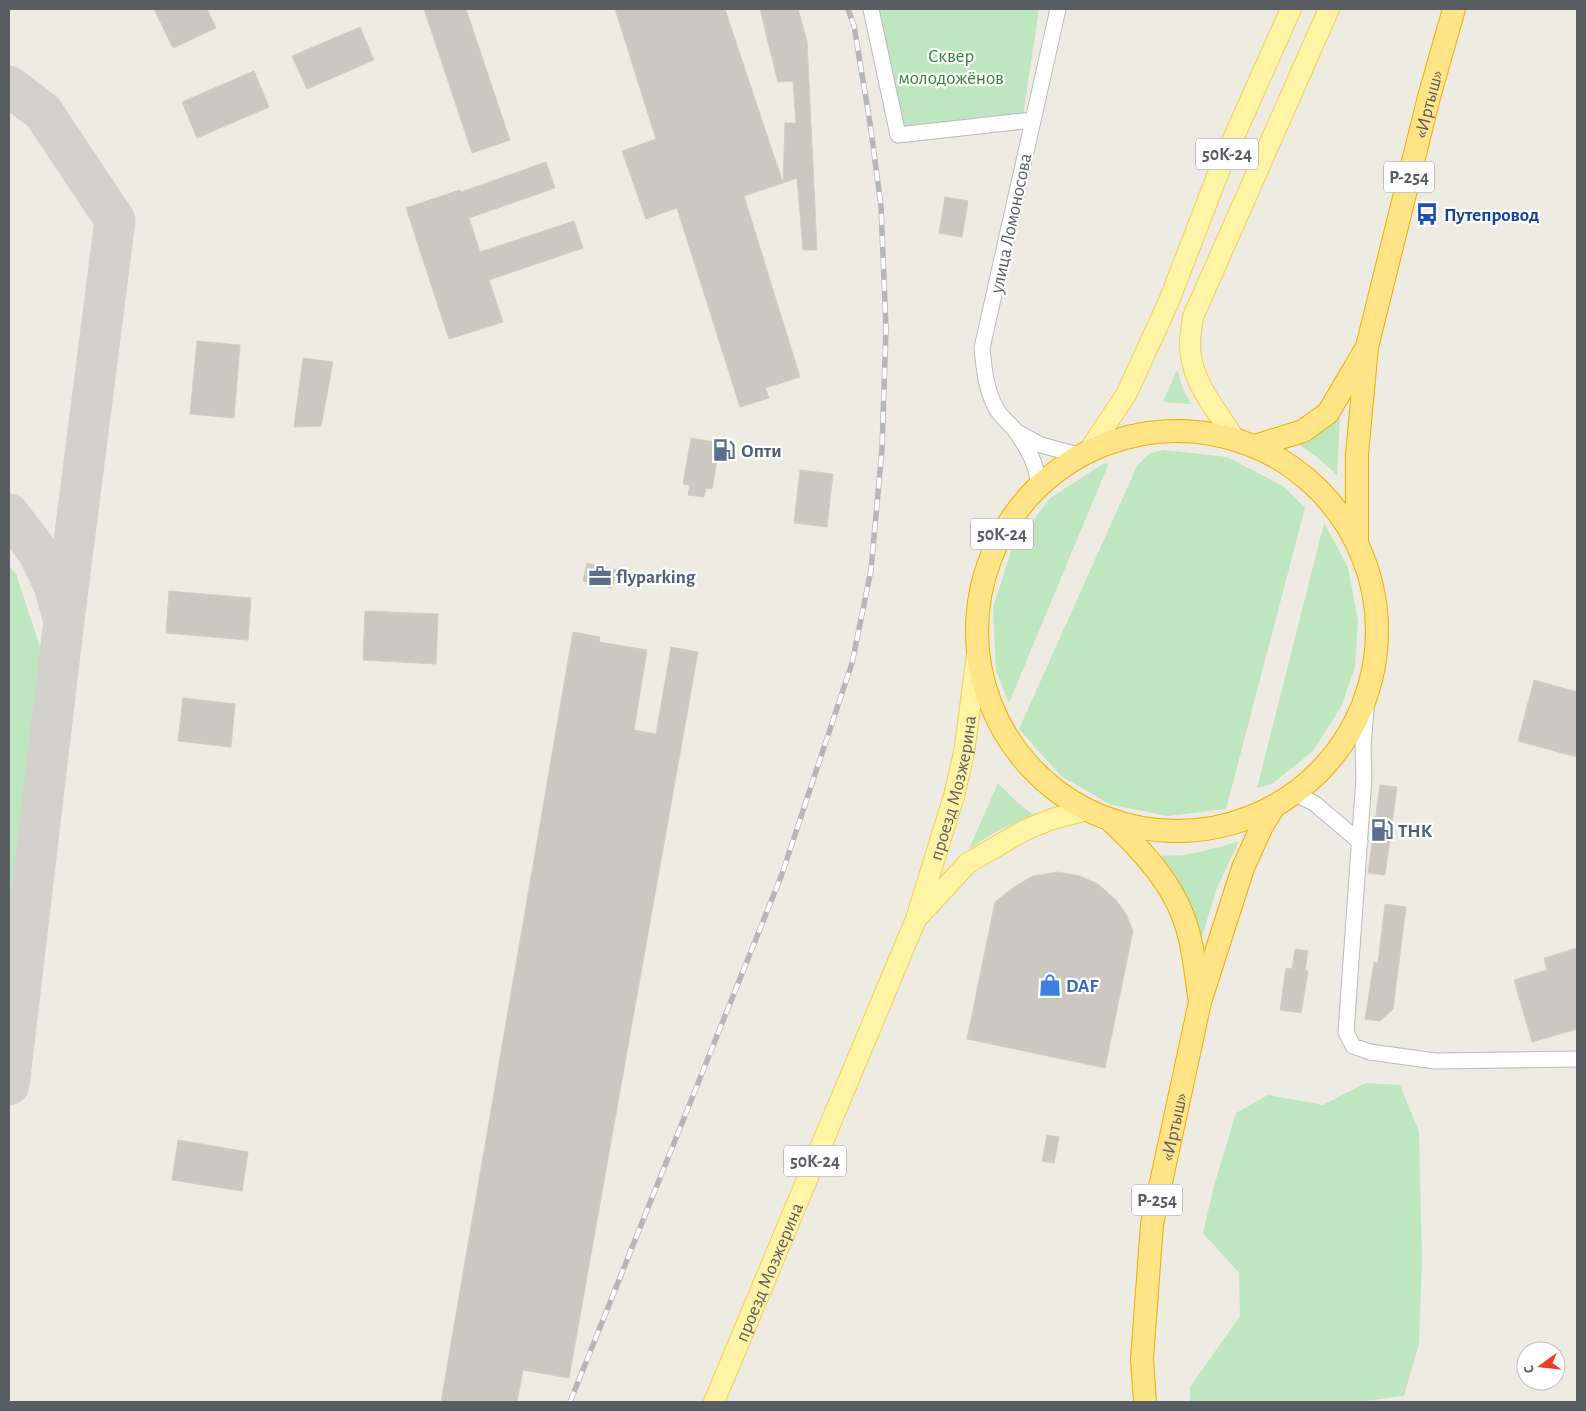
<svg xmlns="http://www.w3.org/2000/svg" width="1586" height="1411" viewBox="0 0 1586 1411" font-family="'Alegreya Sans',sans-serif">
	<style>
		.green { fill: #bee6bf }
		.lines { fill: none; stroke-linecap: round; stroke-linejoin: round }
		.taxiway { stroke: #d2d1cc; stroke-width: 41 }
		.building { fill: #cbc8c1; stroke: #d3cdc0 }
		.minor-casing { stroke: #b7babf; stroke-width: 17 }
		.major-casing { stroke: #f5cd54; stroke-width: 22 }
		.highway-casing { stroke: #f0ac00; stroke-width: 24 }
		.minor { stroke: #fff; stroke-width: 15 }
		.major { stroke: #fff3a6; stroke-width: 20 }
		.highway { stroke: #ffe488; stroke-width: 22 }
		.rail-casing { stroke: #b5b6b6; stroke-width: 5.5 }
		.rail { stroke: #fff; stroke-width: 4; stroke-dasharray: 11; stroke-linecap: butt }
		.labels { text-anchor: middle; stroke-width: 4.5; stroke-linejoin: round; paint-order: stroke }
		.shield { fill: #fff; stroke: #8c8e92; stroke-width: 1 }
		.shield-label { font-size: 18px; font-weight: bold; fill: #5a5e63 }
		.park-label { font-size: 19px; fill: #328338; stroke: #fff }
		.street-label { font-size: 19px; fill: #5a5e63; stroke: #fff }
		.transit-label { font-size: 19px; font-weight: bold; fill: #164399; stroke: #fff; text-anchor: start }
		.service-label { font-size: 19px; font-weight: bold; fill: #4e5e75; stroke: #fff; text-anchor: start }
		.shop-label { font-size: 19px; font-weight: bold; fill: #366cbe; stroke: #fff; text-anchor: start }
	</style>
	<rect width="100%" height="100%" fill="#eeece2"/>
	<!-- green -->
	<path class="green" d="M877 9H1039L1023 117 903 129Z
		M1177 370 1184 391 1191 404 1163 402Z
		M1340 413 1337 475 1317 457 1297 443Z
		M1164 450 1227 457 1283 486 1305 508 1226 809 1168 816 1111 805 1061 776 1019 729 1137 466 1150 453Z
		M1109 463 1009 703 996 671 993 608 1012 548 1050 498 1103 464Z
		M1324 523 1348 567 1358 621 1355 667 1341 707 1313 751 1272 784 1257 788Z
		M9 566 16 574 45 662 9 957Z
		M998 783 1017 802 1036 817C1008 823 993 833 969 849Z
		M1239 841 1217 888 1199 946 1156 856 1185 855 1220 847Z
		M1366 1083 1400 1085 1419 1132 1422 1261 1419 1344 1404 1396 1356 1402H1190V1387L1240 1316 1239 1273 1203 1233 1214 1186 1236 1113 1268 1095 1323 1105Z"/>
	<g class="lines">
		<!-- taxiway -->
		<path class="taxiway" d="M9 86 43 112 115 220 64 620 9 1085
			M9 514 38 552 54 585 62 614"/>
	</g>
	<!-- building -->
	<path class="building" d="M154 9H207L216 28 173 48Z
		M424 9H466L510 140 472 153Z
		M615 9H725L783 183 744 196 800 377 765 388 769 398 740 407 677 208 646 219 622 151 656 139Z
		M760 9H798L807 41 817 250H803L797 178 783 183 785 123H796L793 81 778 82Z
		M360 27 374 60 307 89 292 56Z
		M254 71 269 107 197 138 182 102Z
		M546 162 555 188 469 218 480 252 574 221 583 248 489 280 503 322 449 339 406 208 460 190 461 192Z
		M945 197 968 201 962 237 939 233Z
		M197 341 240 345 234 418 190 414Z
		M303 358 333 362 321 426 294 427Z
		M691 438 720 443 712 489 706 488 704 497 688 495 690 485 683 484Z
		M800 470 833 474 827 527 794 523Z
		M587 563 617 570 612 588 583 581Z
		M169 591 251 598 248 640 166 633Z
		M365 611 438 614 436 664 363 660Z
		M573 632 600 637 599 642 647 650 634 730 656 734 671 647 698 652 569 1378 523 1370 517 1402H441Z
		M1534 680 1577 692V757L1518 741Z
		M183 698 235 704 231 747 178 741Z
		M1380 785 1397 787 1385 875 1368 873Z
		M1058 872 1080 876 1098 884 1116 900 1126 914 1133 931 1105 1068 967 1039 995 902 1014 887 1033 876Z
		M1385 904 1406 907 1393 1009 1380 1021 1365 1019 1374 962 1378 963Z
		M1577 948V1029L1532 1042 1514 980 1547 970 1544 958Z
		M1295 949 1308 951 1305 971H1308L1301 1013 1280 1010 1286 968 1292 969Z
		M1047 1135 1059 1137 1054 1163 1042 1161Z
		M178 1140 248 1152 242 1191 172 1180Z"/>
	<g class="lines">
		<defs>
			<path id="minor" d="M871 9 898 135 1033 120
				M1017 432 1041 445 1078 455
				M1038 485C1038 464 1026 445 1014 429 1008 422 1000 416 996 408 986 390 984 369 982 348L1058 9
				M1367 698 1363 746 1364 778 1346 1032 1353 1046 1370 1052 1435 1061 1577 1059
				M1295 794 1314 803 1360 842"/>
			<g id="major">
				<path d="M1232 435C1214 406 1190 380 1190 344 1190 335 1192 326 1193 317L1329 9"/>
				<path d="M1090 449 1127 393 1169 301 1221 166 1291 9"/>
				<path d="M919 916 968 863 1025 830 1052 819 1087 810"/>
				<path id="s1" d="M714 1402 916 919 954 796 964 753 977 655"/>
			</g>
			<g id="highway">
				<circle cx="1177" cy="631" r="200"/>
				<path d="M1258 445 1303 431 1328 413 1364 352"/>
				<path id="s2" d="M1357 540V454L1367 347 1429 97 1454 9"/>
				<path d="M1112 822C1139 847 1170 881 1183 916 1193 942 1195 969 1199 996"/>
				<path id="s3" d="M1145 1402 1142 1359 1152 1224 1200 1002 1243 868 1262 826 1273 808"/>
			</g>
		</defs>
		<!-- minor casing -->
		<use href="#minor" class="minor-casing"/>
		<!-- major casing -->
		<use href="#major" class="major-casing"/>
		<!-- highway casing -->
		<use href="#highway" class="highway-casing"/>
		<!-- minor -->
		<use href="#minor" class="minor"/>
		<!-- major -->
		<use href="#major" class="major"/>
		<!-- highway -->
		<use href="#highway" class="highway"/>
		<defs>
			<path id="rail" d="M570 1402 782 874 852 663 871 570 882 449 886 329 881 206 870 123 854 26 848 9"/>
		</defs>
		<!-- rail casing -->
		<use href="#rail" class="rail-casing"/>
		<!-- rail -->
		<use href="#rail" class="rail"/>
	</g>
	<!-- icons -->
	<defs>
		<symbol id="bus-bare" viewBox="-9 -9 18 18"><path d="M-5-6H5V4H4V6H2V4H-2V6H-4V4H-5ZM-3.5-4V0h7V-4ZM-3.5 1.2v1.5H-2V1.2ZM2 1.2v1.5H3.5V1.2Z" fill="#1a4fb4" stroke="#fff" stroke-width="2.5" paint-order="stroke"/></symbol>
		<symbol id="fuel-bare" viewBox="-9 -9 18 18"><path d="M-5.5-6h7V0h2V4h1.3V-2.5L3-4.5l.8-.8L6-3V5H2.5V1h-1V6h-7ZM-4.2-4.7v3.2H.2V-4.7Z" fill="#5c6f8a" stroke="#fff" stroke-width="2.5" paint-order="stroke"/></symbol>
		<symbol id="office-bare" viewBox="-9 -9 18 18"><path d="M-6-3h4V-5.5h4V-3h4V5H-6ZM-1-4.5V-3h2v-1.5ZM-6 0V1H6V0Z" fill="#5c6f8a" stroke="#fff" stroke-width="2.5" paint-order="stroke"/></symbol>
		<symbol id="shop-bare" viewBox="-9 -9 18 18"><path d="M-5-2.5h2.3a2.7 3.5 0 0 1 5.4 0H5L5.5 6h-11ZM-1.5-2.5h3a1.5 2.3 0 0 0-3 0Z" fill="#3f7fe0" stroke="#fff" stroke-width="2.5" paint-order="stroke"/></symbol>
	</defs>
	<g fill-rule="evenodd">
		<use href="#bus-bare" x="1411" y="198" width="32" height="32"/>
		<use href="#fuel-bare" x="708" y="434" width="32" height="32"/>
		<use href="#office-bare" x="584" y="560" width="32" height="32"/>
		<use href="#fuel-bare" x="1366" y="814" width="32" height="32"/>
		<use href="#shop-bare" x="1034" y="969" width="32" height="32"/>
	</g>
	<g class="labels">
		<!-- shield labels -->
		<g class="shield">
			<rect x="1196" y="138.5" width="62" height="31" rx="4"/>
			<rect x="1384" y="161.5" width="50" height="31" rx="4"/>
			<rect x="971" y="518.5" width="62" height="31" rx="4"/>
			<rect x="784" y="1145.5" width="62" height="31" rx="4"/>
			<rect x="1132" y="1184.5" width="50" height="31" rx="4"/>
		</g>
		<g class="shield-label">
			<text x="1227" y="160">50К-24</text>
			<text x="1409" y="183">Р-254</text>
			<text x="1002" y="540">50К-24</text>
			<text x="815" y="1167">50К-24</text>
			<text x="1157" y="1206">Р-254</text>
		</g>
		<!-- park labels -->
		<g class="park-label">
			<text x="951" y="62">Сквер<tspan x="951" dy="22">молодожёнов</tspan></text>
		</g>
		<!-- street labels -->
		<g class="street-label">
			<text dy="7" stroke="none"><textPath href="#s2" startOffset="444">«Иртыш»</textPath></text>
			<text transform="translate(1010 223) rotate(-78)" y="7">улица Ломоносова</text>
			<text dy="7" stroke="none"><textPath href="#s1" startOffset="660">проезд Мозжерина</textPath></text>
			<text dy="7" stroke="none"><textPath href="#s3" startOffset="278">«Иртыш»</textPath></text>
			<text dy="7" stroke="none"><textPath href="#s1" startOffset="141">проезд Мозжерина</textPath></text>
		</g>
		<!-- transit labels -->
		<g class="transit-label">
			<text x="1444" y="221">Путепровод</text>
		</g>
		<!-- service labels -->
		<g class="service-label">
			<text x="741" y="457">Опти</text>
			<text x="616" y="583">flyparking</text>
			<text x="1398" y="837">ТНК</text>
		</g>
		<!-- shop labels -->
		<g class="shop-label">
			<text x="1066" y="992">DAF</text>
		</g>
	</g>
	<!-- border -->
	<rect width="1586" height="1411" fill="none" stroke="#5a5e63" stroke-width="20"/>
	<!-- north arrow -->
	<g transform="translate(1541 1366) rotate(255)"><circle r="24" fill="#ffffff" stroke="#bdbfc1"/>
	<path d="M0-4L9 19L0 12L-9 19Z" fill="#ed3e28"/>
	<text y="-8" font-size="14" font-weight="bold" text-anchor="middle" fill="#5a5e63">С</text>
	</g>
</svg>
